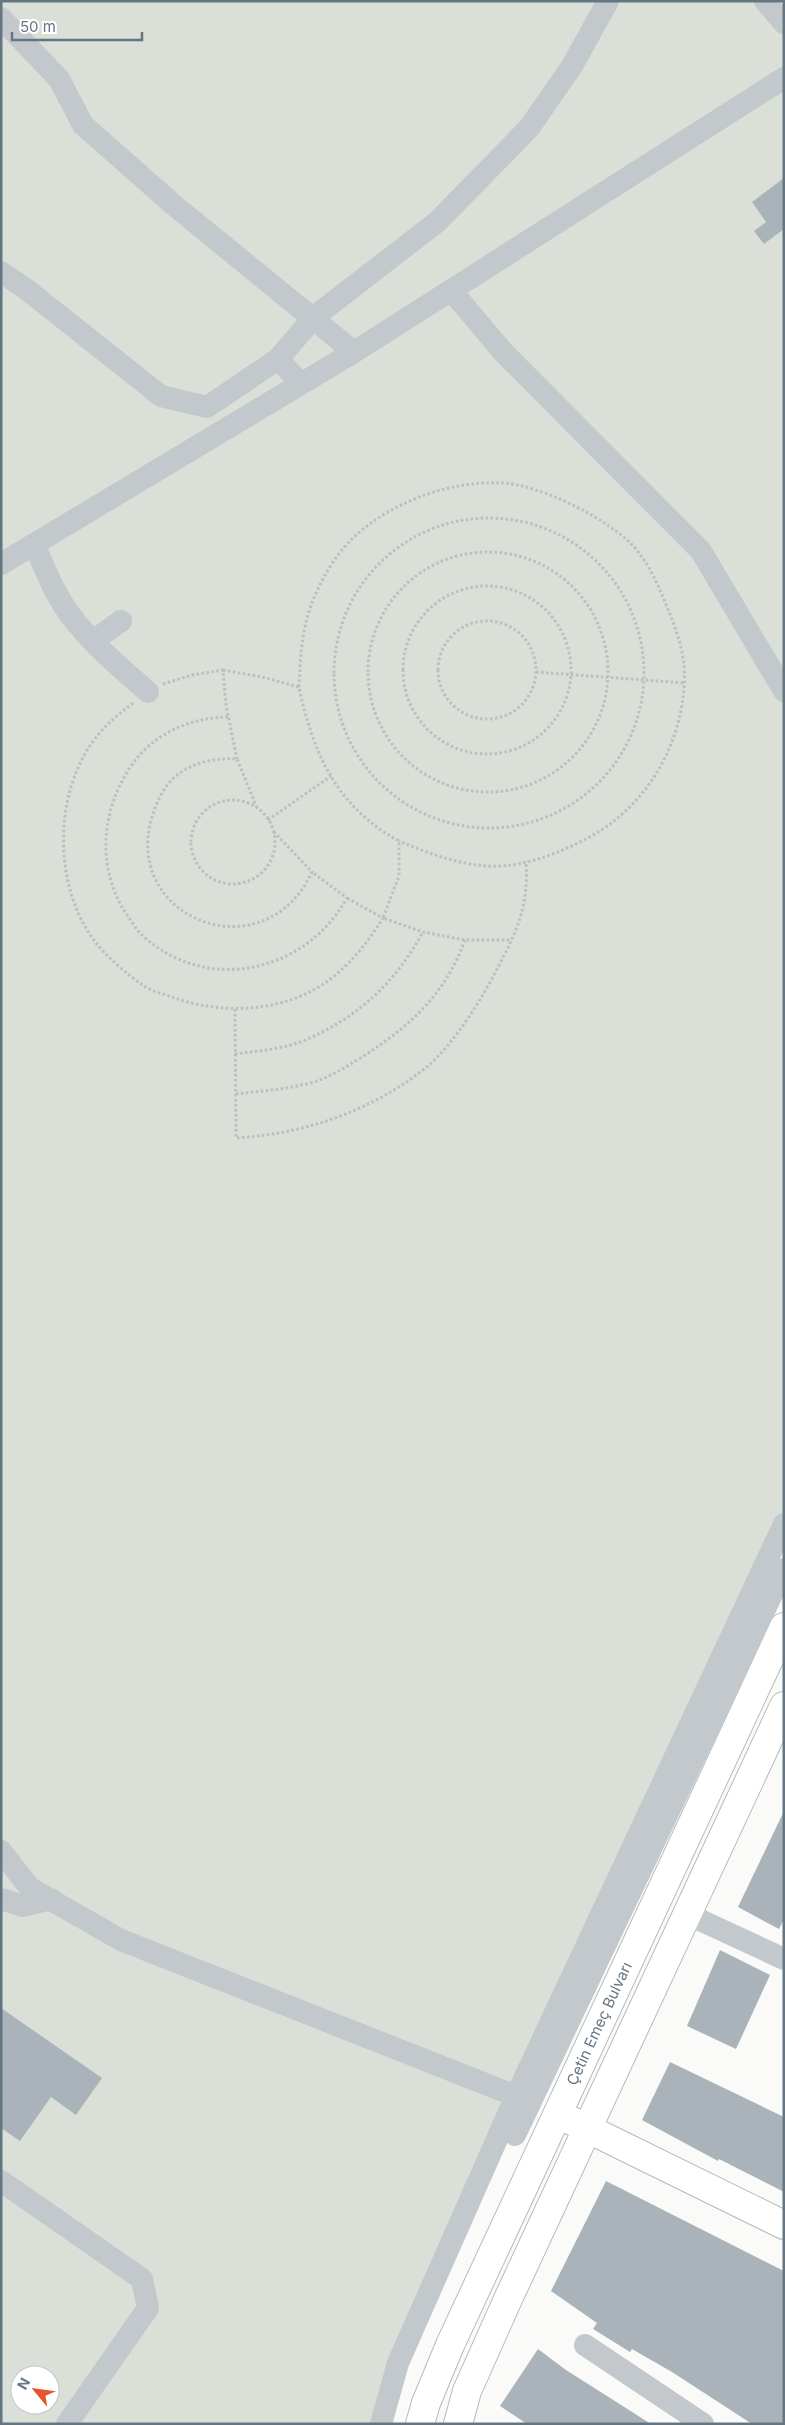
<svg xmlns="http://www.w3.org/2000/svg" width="785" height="2425" viewBox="0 0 785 2425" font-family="Inter,sans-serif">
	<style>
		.green { fill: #dadfd7; fill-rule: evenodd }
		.building { fill: #aab3b9 }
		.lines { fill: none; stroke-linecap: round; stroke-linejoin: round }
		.major-casing { stroke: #b5babe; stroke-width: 30 }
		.path { stroke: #bbbfc2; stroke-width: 3; stroke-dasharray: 2.5 2.5; stroke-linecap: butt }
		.minor { stroke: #c3c8cc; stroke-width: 22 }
		.major { stroke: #fff; stroke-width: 28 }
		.labels { text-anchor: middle; stroke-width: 5; stroke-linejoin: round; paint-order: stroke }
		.street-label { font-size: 15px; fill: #657683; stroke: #fff }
	</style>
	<rect width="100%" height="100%" fill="#fafaf8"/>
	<!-- green -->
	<path class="green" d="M1 1H765L784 23V1524L381 2424H1ZM20 2375H50V2405H20Z"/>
	<!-- building -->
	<path class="building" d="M784 178V229L764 244 754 231 766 222 752 202Z
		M784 1811V1919L779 1929 738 1907Z
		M720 1950 770 1975 736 2049 687 2026Z
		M1 2008 102 2078 76 2115 51 2097 20 2141 1 2128Z
		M670 2062 784 2117V2192L719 2159 718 2161 642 2120Z
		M606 2181 784 2271V2424H752L672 2372 632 2349 630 2352 593 2329 597 2323 551 2291Z
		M538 2349 566 2370 651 2424H527L500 2406Z"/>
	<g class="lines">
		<defs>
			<g id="major">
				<path d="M570 2120 784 2225"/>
				<path id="s1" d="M420 2424 426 2403 450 2345 784 1627"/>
				<path d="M458 2424 467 2391 508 2299 784 1706"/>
			</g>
		</defs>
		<!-- major casing -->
		<use href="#major" class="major-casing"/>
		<!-- path -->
		<path class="path" d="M334 673a155 155 0 1 1 310 0a155 155 0 1 1-310 0Z
			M368 672a120 120 0 1 1 240 0a120 120 0 1 1-240 0Z
			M403 670a84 84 0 1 1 168 0a84 84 0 1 1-168 0Z
			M438 670a49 49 0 1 1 98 0a49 49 0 1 1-98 0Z
			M223 670 262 677 299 687C313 754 337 807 399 841V876L383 918 423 932 465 940H512
			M536 672 685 683
			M163 684 192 675 223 670 226 705 237 759
			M299 687C301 635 305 606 333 562 367 510 442 480 501 483 540 484 611 520 636 549 650 566 659 587 667 607 683 646 689 669 681 710 672 755 649 793 614 821 583 845 527 869 487 866 457 864 427 853 399 841
			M133 703C119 714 105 725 94 740 53 795 53 888 96 943 108 958 128 975 144 986 151 991 161 993 169 996 225 1017 294 1013 340 971 358 955 370 938 383 918L347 898
			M228 717C187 718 151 735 129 769 101 813 97 867 125 912 131 920 136 930 143 936 208 995 306 972 347 898L312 872
			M191 842a42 42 0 1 1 84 0a42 42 0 1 1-84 0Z
			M257 808 237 759C208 757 177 766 162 793 99 910 261 982 312 872L273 831
			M268 820 331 776
			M235 1009 236 1138C305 1134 375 1110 429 1065 454 1043 482 999 497 969 517 931 529 906 526 861
			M235 1054C258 1051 282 1049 303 1041 358 1018 395 983 423 932
			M236 1094C262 1091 289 1089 314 1082 332 1076 346 1067 362 1057 409 1027 445 995 465 940"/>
		<!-- minor -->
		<path class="minor" d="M765 1 784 23
			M1 18 59 79 83 125 175 206 354 352
			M1 272 26 289 161 396 207 407 278 359 301 384
			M451 290 503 352 701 551 784 691
			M278 359 314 317 437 222 529 128 572 66 608 1
			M34 544C45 569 55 595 71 616 93 645 121 668 148 692
			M1 564 354 352 784 78
			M93 641 121 621
			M1 1851 30 1888 121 1940 516 2096
			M1 1899 23 1906 51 1899
			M687 1914 784 1959
			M515 2135 784 1569
			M1 2181 142 2279 148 2308 67 2424
			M585 2345 703 2424
			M381 2424 398 2363 516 2096 784 1524"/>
		<!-- major -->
		<use href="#major" class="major"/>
	</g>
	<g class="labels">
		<!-- street labels -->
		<g class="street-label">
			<text dy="5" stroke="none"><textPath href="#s1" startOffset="439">Çetin Emeç Bulvarı</textPath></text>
		</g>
	</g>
	<!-- border -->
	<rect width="785" height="2425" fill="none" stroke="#657683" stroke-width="5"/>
	<!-- north arrow -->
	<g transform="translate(35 2390) rotate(299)"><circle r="24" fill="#ffffff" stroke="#c1c8cd"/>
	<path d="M0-4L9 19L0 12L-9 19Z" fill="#e4572e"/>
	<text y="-8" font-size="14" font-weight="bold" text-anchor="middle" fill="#657683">N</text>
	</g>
	<!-- scale -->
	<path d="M12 32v8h130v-8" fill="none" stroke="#657683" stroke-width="2.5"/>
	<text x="20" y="32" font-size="15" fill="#657683" stroke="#ffffff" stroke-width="4" paint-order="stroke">50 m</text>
</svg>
